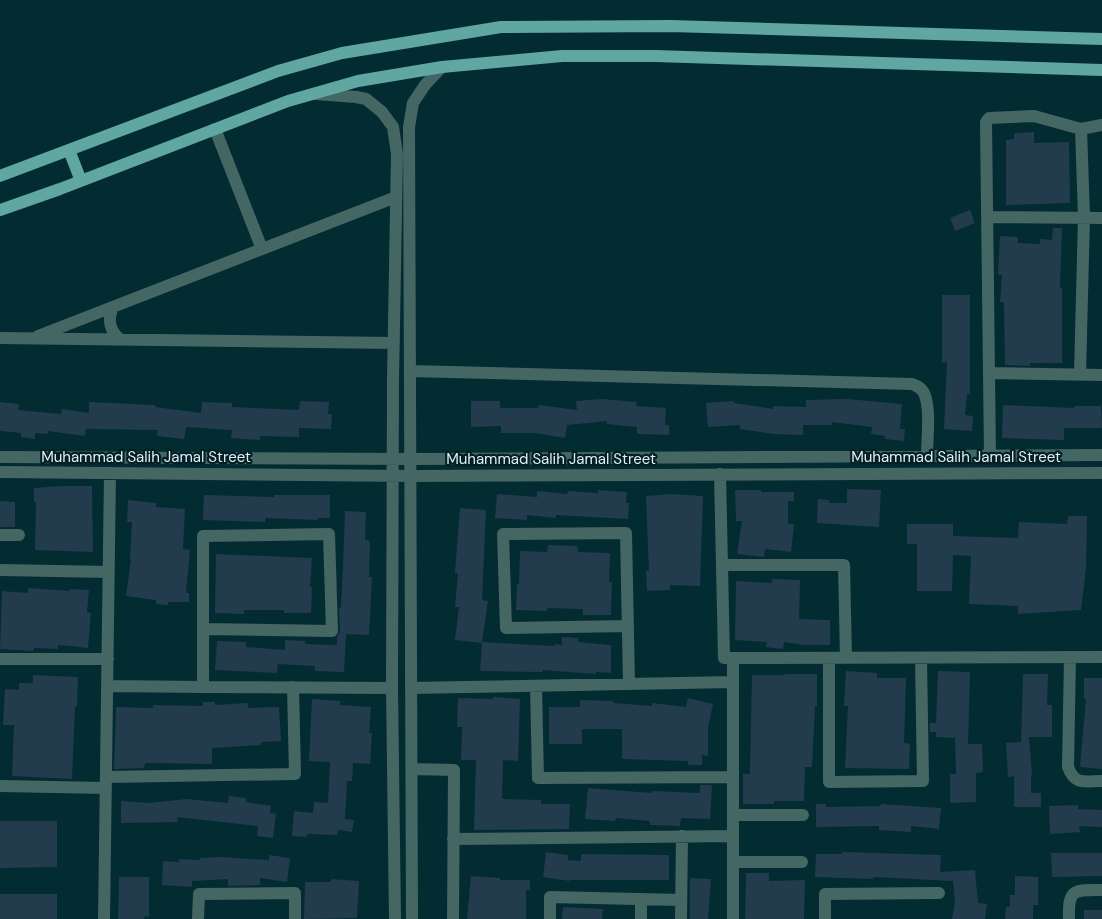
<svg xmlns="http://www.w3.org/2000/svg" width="1102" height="919" viewBox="0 0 1102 919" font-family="'DM Sans',sans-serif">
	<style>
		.building { fill: #223c4d }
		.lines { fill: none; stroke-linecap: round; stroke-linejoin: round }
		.minor { stroke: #456763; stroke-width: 12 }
		.major { stroke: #5fa7a0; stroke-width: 12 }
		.labels { text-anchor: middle; stroke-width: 4.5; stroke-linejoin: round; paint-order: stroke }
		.street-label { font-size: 15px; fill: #ddf0f5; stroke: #042026 }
	</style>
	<rect width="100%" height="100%" fill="#032b32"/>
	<!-- building -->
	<path class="building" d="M1034 132V143L1069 142 1070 203 1006 205V140L1014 139V133Z
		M970 210 975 223 955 231 950 218Z
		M1053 228H1062L1060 288H1062V363H1030V366L1005 365 1004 303 1000 302 1002 275H998L1000 236 1018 237V243L1040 244V239L1052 240Z
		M942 295H970V394H967L965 415 973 416 972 431 944 429 947 362 942 363Z
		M602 399 637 402 636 406 666 408 665 425H669V435L637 434V427L607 424V421L567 425 565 438 535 433H501V426L471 427V401H500V408H538L539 405 577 410 576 401Z
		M847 399 902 404 900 429H905L904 441 885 439V436L871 434 872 427 832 422V425H803V435L774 434 740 429V425L708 427 706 403 734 401V403L773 409V406L806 407V400Z
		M300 401 329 402 328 414H332L331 429 299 428V437L260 436V440L231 438 232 430 186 427 184 439 157 436 158 430 86 429 85 436 48 431V434L35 433V439L21 437V433L0 431V402L19 404 18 410 61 414 62 409 89 413V402L155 405V407L201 413 202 402 232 403V407L299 410Z
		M1003 405 1074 408V406H1101L1102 428H1064V440L1002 438Z
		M62 486H92L93 552 35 550 36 502H34V488Z
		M847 489 881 490 879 527 817 523 818 499 829 500V503H847Z
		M598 490 627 492 626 503H629L628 519 556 515V518L527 515V520L495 518 497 494 537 497V491L567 494 568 491 598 493Z
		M735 490H761V492H794V501H788V524H794L791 552 765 549 764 557 737 554 742 521H736Z
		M671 494 703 496 700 586 670 585V590L647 591 646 571H649L646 496Z
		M204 495 274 497V495H330V518H318V520L265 518V522L203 520Z
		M128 500 156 503V507L185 509 183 549 190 550 186 593H189V602H168V605L156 604V600L126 596 131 559H130L132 522H127Z
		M0 501 15 502V527H0Z
		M460 508 486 510 482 600 488 601 482 642 555 646V644L562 645V637L578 638V642L611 645V673L596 672V674L543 670V672L480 671 482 643 455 640 459 607H455L458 573H455Z
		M345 511 366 512 365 540 370 541 369 577H372L369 635 346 634 344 672 315 671V666L278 664 277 673 215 670 217 641 246 642V647L285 650V640L305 641V644L337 645V637L340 631 339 608H341L343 567Z
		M1068 516H1087L1086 568 1081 610 1018 614V606L969 604 971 556 953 555 952 591H917V544H907V524H953V536L1018 538 1019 522 1067 524Z
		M548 545 577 546 578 552 610 553 609 582H612L611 615H583V609L547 608V611L516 610 517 584H519L520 551 547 552Z
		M216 554 312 558 310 587H312L311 613H284V610H244V614L215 613Z
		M772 579 800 580 799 619 830 620V645H804L784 642 783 649 766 647 767 642 735 640 736 581 772 583Z
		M28 588 70 591V589L89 590 87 612 91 613 88 648 58 645V649L34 648 33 651 0 649 2 591 28 593Z
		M846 671 877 673V678H906L904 743 910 744 909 769 845 768 848 706H844Z
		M938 671 970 672 968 744H982L983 772 976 773V802L950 803V774H956L955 738 936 737V732H930V723H936Z
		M785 674H817V706H815L812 767H805L804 801H774V804H743V774H750L752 675H785Z
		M1023 674H1048L1047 705H1052V737H1029L1032 775H1031V793H1041V807H1014V776L1008 777 1006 743 1021 742Z
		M33 675 78 677 77 706H75L72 779 12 776 14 725H3L5 689 19 690V683H33Z
		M1084 678H1102V769L1080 767 1086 699H1084Z
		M493 697 520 699 518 761 503 760 502 799 541 800V804H570L569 829 474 830 476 760H461L462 727H457L458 698 493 699Z
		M688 698 713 704 708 727V756L702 755V765H688V761L622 759V729H582V744H549V707H580V700L613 701V703L652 706V703L686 707Z
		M312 699 340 701V705L371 707 369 733H372L370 764 353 763 352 781H347L345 819 354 820 352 832 338 830 337 835 307 834V837L292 836 294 811 313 813 314 802 328 803 330 762 309 761Z
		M203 702H215V705L248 703V708L279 707 281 741 261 742V745L212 748V764L145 763 144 768 114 769 116 707 153 708V705L203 706Z
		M700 785H712L710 819 681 818 680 826 650 825V821L616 818 615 821 585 819 588 788 651 793 652 791 700 793Z
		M229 796 246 798V802L271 806 270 813 276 814 273 838 257 836 258 826 177 817 178 822 121 823V801L149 803 187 799 228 803Z
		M816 804H826V807L881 806V804L941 808 939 829 911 826V832L879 830V826L816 827Z
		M1078 805V809L1102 810V827L1079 826 1080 832 1050 834 1049 806Z
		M0 821H57V867L0 868Z
		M546 852 568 855V860L581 861V854L669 855V880H570V881L543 877Z
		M842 852 941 855 940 872 975 870 978 903 987 904 985 919H952L955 901 953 881 873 877V879L815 877 816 854H842Z
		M1051 853H1102V876L1052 877Z
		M269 855 290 858 287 882 260 878V885L228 886V879L192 881V887L162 885 163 861 179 862V859L200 860V858L220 857 269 860Z
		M746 873H769V881L805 880 804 919H745Z
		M471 876 500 878V880H530V890H526V919H467Z
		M1015 876 1038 877V905H1033V919H1005L1006 907H1010V895H1015Z
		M119 877H149V917L145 916 144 919H118Z
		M690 878 711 879 708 919H690Z
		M331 879 359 881 357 918 304 919 305 882H331Z
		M0 894H57V919H0Z
		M563 907 603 909 602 919H562Z
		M1084 910H1102V919H1084Z"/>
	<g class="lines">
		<!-- minor -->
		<path class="minor" d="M316 94 356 97 366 99 382 112 393 127 397 154 393 381 392 688 395 919
			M215 129 262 249
			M988 217 1102 218
			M113 307C107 320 110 332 121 340
			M38 336 396 197
			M0 338 394 343
			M410 371 912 384C917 386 921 387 924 393 931 408 927 439 927 456
			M990 373 1102 375
			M1080 374 1084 217 1081 129
			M990 456 986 122 989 118 1034 116 1081 129 1102 125
			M0 457 410 459 1102 455
			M0 472 411 476 1102 473
			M720 474 724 658 1102 657
			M0 535H19
			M722 565H844L846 658
			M0 570 109 572
			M628 626 506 628 503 534 626 533 629 684
			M203 629 332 631 329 534 203 536V687L392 688
			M1070 657 1068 767C1075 786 1085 781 1102 781
			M829 658V782L923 781 921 658
			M0 659H108
			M733 659V919
			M107 686 203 687
			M536 686 538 778 733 777
			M411 688 733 682
			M412 769 454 770 453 919
			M106 777 295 774 293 687
			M0 786 106 788
			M733 815H803
			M453 839 733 836
			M733 862H802
			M641 899V919
			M104 919 110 473
			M198 919 199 894 295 893V919
			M412 919 409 127 413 103 425 85 442 67
			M550 919V897L681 900
			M681 919 682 836
			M825 919V894L939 893
			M1069 919C1068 888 1074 890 1102 890"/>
		<!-- major -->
		<path class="major" d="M69 150 81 181
			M0 176 278 71 342 53 501 27 671 26 1102 39
			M0 210 60 189 288 101 358 81 442 67 562 56H655L1102 70"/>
	</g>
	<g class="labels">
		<!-- street labels -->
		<g class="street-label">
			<text x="146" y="462">Muhammad Salih Jamal Street</text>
			<text x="956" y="462">Muhammad Salih Jamal Street</text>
			<text x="551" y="464">Muhammad Salih Jamal Street</text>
		</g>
	</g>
</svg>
